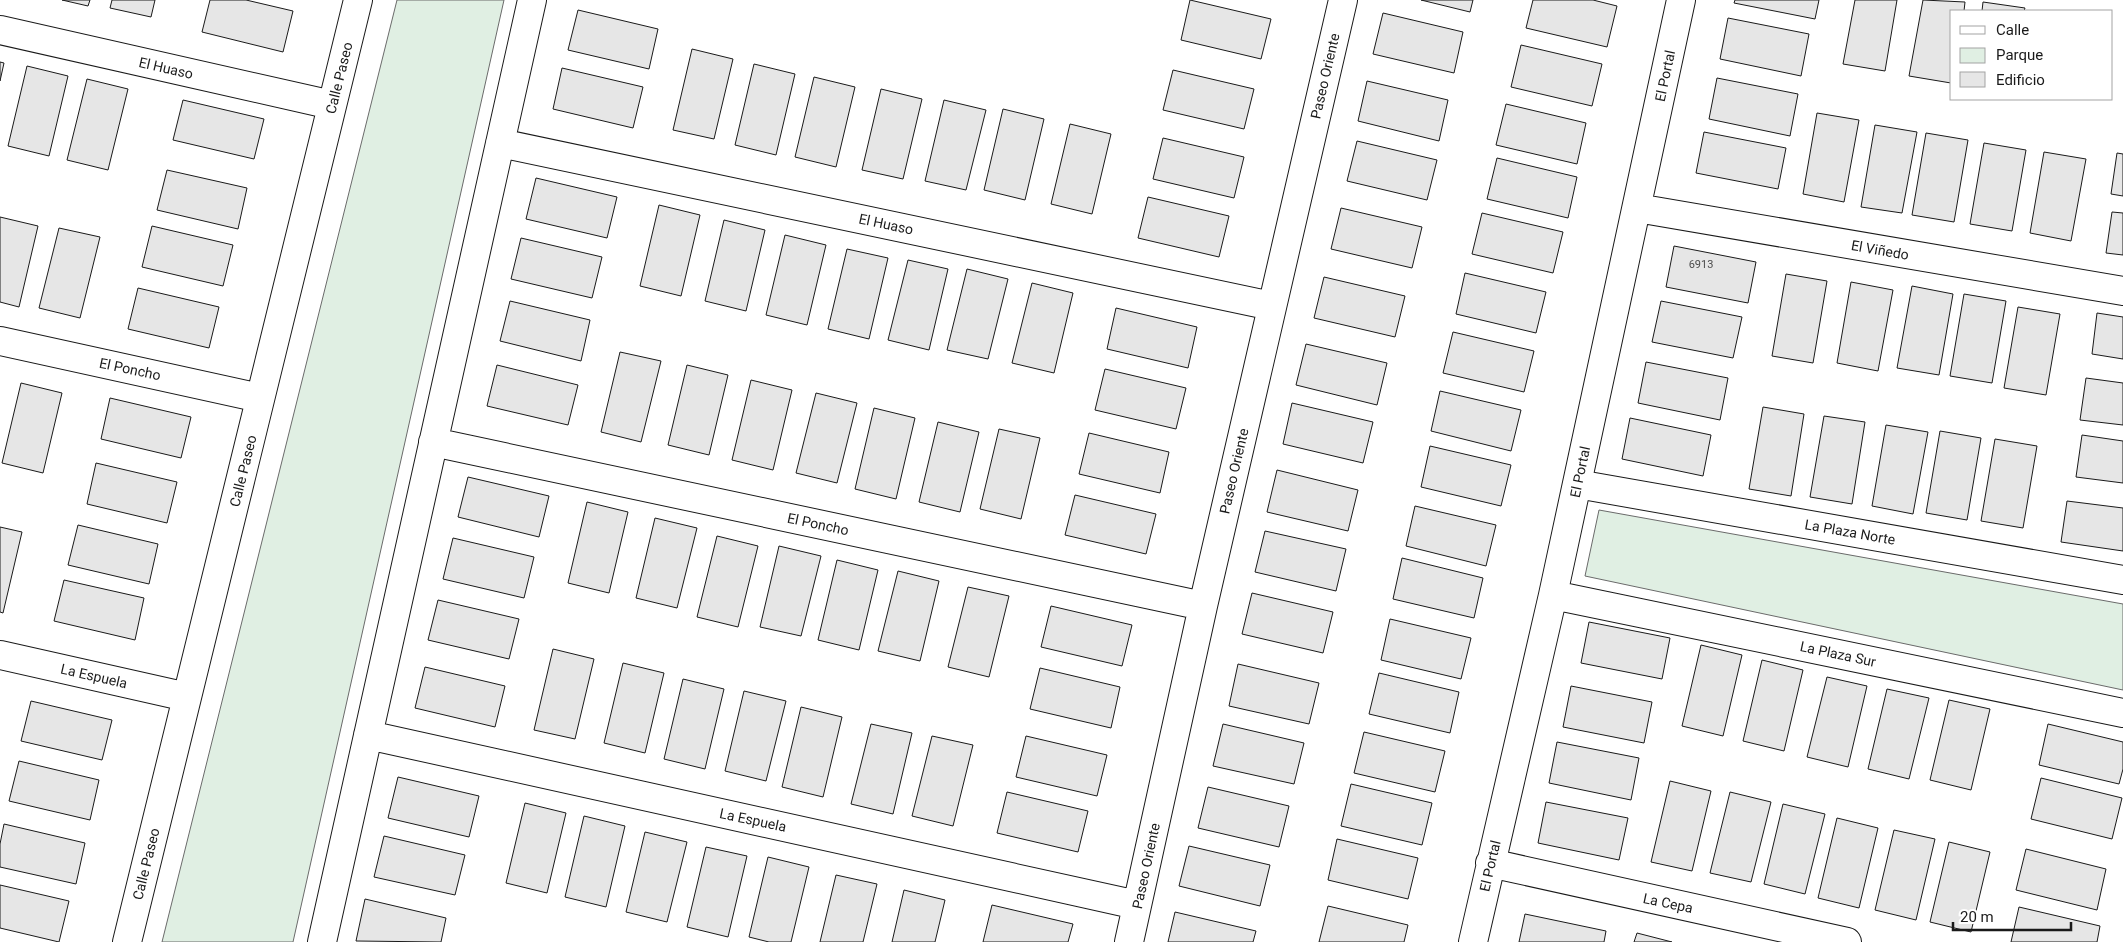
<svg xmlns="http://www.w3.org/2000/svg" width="2123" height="942" viewBox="0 0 2123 942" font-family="Roboto,sans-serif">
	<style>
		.green { fill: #e0efe3; stroke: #6a6a6a }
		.building { fill: #e6e6e6; stroke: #1a1a1a }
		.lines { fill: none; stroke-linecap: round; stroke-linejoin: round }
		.minor-casing { stroke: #1a1a1a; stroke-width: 30 }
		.minor { stroke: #fff; stroke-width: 28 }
		.labels { text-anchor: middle; stroke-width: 4; stroke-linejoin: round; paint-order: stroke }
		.number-label { font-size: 11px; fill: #4d4d4d }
		.street-label { font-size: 14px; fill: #1a1a1a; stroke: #fff }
	</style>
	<rect width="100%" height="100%" fill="#fff"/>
	<!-- green -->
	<path class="green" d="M397 0H504L293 942H162Z
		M1599 510 2123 604V690L1585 576Z"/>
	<!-- building -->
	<path class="building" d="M62 0H90L88 6Z
		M112 0H155L151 17 110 8Z
		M210 0H246L293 11 283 52 202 32Z
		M1190 0 1271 19 1261 59 1181 40Z
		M1421 0H1473L1470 12Z
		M1533 0H1593L1617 6 1607 47 1526 28Z
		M1735 0H1819L1815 19 1734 3Z
		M1855 0H1897L1885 71 1843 64Z
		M1923 0 1965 2 1964 11H1952L1951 83 1909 76Z
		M1983 2 2025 8 2024 11H1982Z
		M578 10 658 29 649 69 568 50Z
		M1383 13 1463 32 1454 73 1373 54Z
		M1728 18 1809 34 1801 76 1720 59Z
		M1521 45 1602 64 1592 106 1511 87Z
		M692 49 733 59 714 139 673 130Z
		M0 62 4 63 0 81Z
		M754 64 795 74 776 155 735 145Z
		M27 66 68 76 49 156 8 146Z
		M562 68 643 87 633 128 553 109Z
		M1173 70 1254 89 1244 129 1163 110Z
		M814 77 855 87 836 167 795 157Z
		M1717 78 1798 94 1790 136 1709 119Z
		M87 79 128 89 108 170 67 160Z
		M1367 81 1448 100 1439 141 1358 121Z
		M881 89 922 99 903 179 862 170Z
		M183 100 264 119 254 159 173 140Z
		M944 100 986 110 966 190 925 181Z
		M1506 104 1586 123 1577 164 1496 145Z
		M1003 109 1044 119 1025 200 984 190Z
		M1817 113 1859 120 1844 202 1803 194Z
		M1070 124 1111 134 1092 214 1051 204Z
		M1875 125 1917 132 1902 213 1861 207Z
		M1704 132 1786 148 1778 189 1696 173Z
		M1926 133 1968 140 1954 222 1912 215Z
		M1163 138 1244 157 1234 198 1153 179Z
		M1357 141 1437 160 1427 200 1347 181Z
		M1984 143 2026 150 2012 231 1970 224Z
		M2044 152 2086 159 2071 241 2030 233Z
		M2117 153 2123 154V196L2111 194Z
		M1497 158 1577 177 1568 218 1487 199Z
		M167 170 247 188 238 229 157 210Z
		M536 178 617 197 607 238 526 219Z
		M1148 197 1229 216 1219 257 1138 238Z
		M659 205 700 215 681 296 640 286Z
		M1341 208 1422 227 1412 268 1331 249Z
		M2112 212 2123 213V255L2106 253Z
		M1482 213 1563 232 1553 273 1472 254Z
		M0 217 38 226 19 307 0 302Z
		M724 220 765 230 746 311 705 301Z
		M152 226 233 245 223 286 142 267Z
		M59 228 100 237 80 318 39 308Z
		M785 235 826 245 807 325 766 315Z
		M521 238 602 257 592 298 511 279Z
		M1674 246 1756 262 1748 303 1666 287Z
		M847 249 888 258 869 339 828 329Z
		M908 260 948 269 929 350 888 340Z
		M967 269 1008 279 988 359 947 350Z
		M1465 273 1546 292 1536 333 1456 314Z
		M1786 274 1827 281 1813 363 1772 356Z
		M1324 277 1405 296 1395 337 1314 318Z
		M1851 282 1893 290 1878 371 1837 363Z
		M1032 283 1073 293 1054 373 1012 363Z
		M1912 286 1953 294 1939 375 1897 368Z
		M138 288 219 307 209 348 128 329Z
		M1964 294 2006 301 1992 383 1950 376Z
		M510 301 590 320 581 361 500 341Z
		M1661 301 1742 317 1733 358 1652 342Z
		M2018 307 2060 314 2046 395 2004 388Z
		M1116 308 1197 327 1188 368 1107 349Z
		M2097 313 2123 317V359L2092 354Z
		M1453 332 1534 351 1524 392 1443 373Z
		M1306 344 1387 363 1377 405 1296 385Z
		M620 352 661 361 641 442 601 432Z
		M1646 362 1728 378 1720 420 1638 403Z
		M497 365 578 385 568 425 487 406Z
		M687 365 728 375 709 455 668 445Z
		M1105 369 1186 388 1176 429 1095 410Z
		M2086 378 2123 383V425L2080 420Z
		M751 380 792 390 773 470 732 460Z
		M21 383 62 393 43 473 2 463Z
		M1440 391 1521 410 1511 451 1431 431Z
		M816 393 857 403 837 483 796 473Z
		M110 398 191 417 181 458 101 439Z
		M1292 403 1373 422 1363 463 1283 444Z
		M1763 407 1804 414 1791 496 1749 489Z
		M874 408 915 418 896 499 855 489Z
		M1824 416 1865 422 1852 504 1810 497Z
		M1630 418 1711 435 1703 476 1622 459Z
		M938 422 979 432 960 512 919 502Z
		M1886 425 1928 432 1913 514 1872 506Z
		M999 429 1040 438 1021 519 980 509Z
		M1940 431 1981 438 1967 520 1926 513Z
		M1089 433 1169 452 1160 493 1079 474Z
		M2082 435 2123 441V483L2076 477Z
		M1995 439 2037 446 2023 528 1981 521Z
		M1430 446 1511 465 1501 506 1421 487Z
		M96 463 177 482 167 523 87 504Z
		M1277 470 1358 490 1348 531 1267 512Z
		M468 477 549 496 539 537 458 517Z
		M1075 495 1156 514 1146 554 1065 535Z
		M2067 501 2123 508V551L2061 542Z
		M587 502 628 512 609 593 568 583Z
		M1415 506 1496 525 1486 566 1406 546Z
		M655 518 697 528 677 608 636 598Z
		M78 525 158 544 149 584 68 565Z
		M0 527 22 532 3 613 0 612Z
		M1265 531 1346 549 1336 591 1255 572Z
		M717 536 758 546 738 627 697 617Z
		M453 538 534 557 524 598 443 579Z
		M779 546 821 556 801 636 760 627Z
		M1402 558 1483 578 1474 618 1393 599Z
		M837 560 878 570 859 650 818 640Z
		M898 571 939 581 920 661 878 651Z
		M64 580 144 598 135 640 54 621Z
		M968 587 1009 596 989 677 948 667Z
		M1252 593 1333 612 1323 653 1242 634Z
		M438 600 519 619 509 659 428 640Z
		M1051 606 1132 625 1122 666 1041 647Z
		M1390 619 1471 638 1461 679 1381 660Z
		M1589 622 1670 638 1662 679 1581 663Z
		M1701 645 1742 655 1723 736 1682 726Z
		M553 649 594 659 575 739 534 730Z
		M1762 660 1803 670 1784 751 1743 741Z
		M623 663 664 673 645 753 604 743Z
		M1238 664 1319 683 1309 724 1229 706Z
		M425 667 505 686 495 727 415 708Z
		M1040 668 1120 687 1111 728 1030 709Z
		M1379 673 1459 692 1450 733 1369 714Z
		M1827 677 1867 686 1848 767 1807 757Z
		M683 679 724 689 705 769 664 759Z
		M1571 686 1652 702 1644 743 1563 727Z
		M1887 689 1929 698 1909 779 1868 769Z
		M744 691 786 701 766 781 725 771Z
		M1949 700 1990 709 1971 790 1930 780Z
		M31 701 112 720 102 760 21 741Z
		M801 707 842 717 823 797 782 787Z
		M871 724 912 733 893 814 851 804Z
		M1223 724 1304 743 1294 784 1213 766Z
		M2048 724 2123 742V769L2119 784 2039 765Z
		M1364 732 1445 751 1435 792 1354 773Z
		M932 736 973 745 953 826 912 816Z
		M1026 736 1107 755 1097 796 1016 777Z
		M1557 742 1639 758 1631 800 1549 783Z
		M19 761 99 780 90 820 9 801Z
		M398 777 479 796 469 837 388 818Z
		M2041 778 2122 798 2112 839 2031 819Z
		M1670 781 1711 791 1692 871 1651 862Z
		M1351 784 1432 803 1422 845 1341 826Z
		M1208 787 1289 806 1279 847 1198 828Z
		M1007 792 1088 811 1078 852 997 833Z
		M1730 792 1771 802 1751 882 1710 873Z
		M1546 802 1628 818 1619 860 1538 843Z
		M525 803 566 813 547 893 506 883Z
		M1783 804 1825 814 1805 894 1764 884Z
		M584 816 625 826 606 907 565 897Z
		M1837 818 1878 828 1859 908 1818 898Z
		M4 824 85 843 76 884 0 867V844Z
		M1894 830 1935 839 1916 920 1875 910Z
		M645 832 687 842 667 922 626 912Z
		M384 836 465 855 455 895 374 877Z
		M1337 839 1418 858 1408 899 1328 880Z
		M1949 842 1990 852 1971 932 1930 922Z
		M1189 846 1270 865 1260 906 1179 886Z
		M706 847 747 856 728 937 687 927Z
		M2026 849 2106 869 2097 910 2016 890Z
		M768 857 809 867 791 942H769L749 937Z
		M836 875 877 884 863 942H820Z
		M0 885 69 901 59 942 0 928Z
		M904 890 945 900 935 942H892Z
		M365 899 446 918 441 942 356 941Z
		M992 905 1073 924 1068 942H983Z
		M1328 906 1408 925 1404 942H1319Z
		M2019 907 2100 926 2097 942H2011Z
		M1175 912 1256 931 1253 942H1168Z
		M1525 914 1606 931 1604 942H1519Z
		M1637 933 1672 942H1634Z"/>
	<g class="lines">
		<defs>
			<path id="minor" d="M0 30 332 105
				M500 143 1272 306
				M1637 208 2123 291
				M0 341 260 398
				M433 442 1203 606
				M1577 484 2123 580
				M1553 595 2123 713
				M0 655 187 697
				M368 735 1137 905
				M1490 863 1847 942
				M127 942 358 0
				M322 942 532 0
				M1129 942 1203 606 1343 0
				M1473 942 1553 595 1681 0"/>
		</defs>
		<!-- minor casing -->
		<use href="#minor" class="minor-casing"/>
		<!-- minor -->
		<use href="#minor" class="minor"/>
	</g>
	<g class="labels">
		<!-- number labels -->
		<g class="number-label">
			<text x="1701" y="268">6913</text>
		</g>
		<!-- street labels -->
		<g class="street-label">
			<text transform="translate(166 68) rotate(13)" y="5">El Huaso</text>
			<text transform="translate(1325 76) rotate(-77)" y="5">Paseo Oriente</text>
			<text transform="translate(1665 76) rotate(-78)" y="5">El Portal</text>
			<text transform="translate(339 78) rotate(-76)" y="5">Calle Paseo</text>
			<text transform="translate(886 224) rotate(12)" y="5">El Huaso</text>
			<text transform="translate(1880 250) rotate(10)" y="5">El Viñedo</text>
			<text transform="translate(130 369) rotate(12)" y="5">El Poncho</text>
			<text transform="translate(243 471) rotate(-76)" y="5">Calle Paseo</text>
			<text transform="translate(1234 471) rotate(-77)" y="5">Paseo Oriente</text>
			<text transform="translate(1580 472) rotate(-78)" y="5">El Portal</text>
			<text transform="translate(818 524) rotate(12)" y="5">El Poncho</text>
			<text transform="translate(1850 532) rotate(10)" y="5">La Plaza Norte</text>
			<text transform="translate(1838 654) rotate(12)" y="5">La Plaza Sur</text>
			<text transform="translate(94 676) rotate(13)" y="5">La Espuela</text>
			<text transform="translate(753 820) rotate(12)" y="5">La Espuela</text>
			<text transform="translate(146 864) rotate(-76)" y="5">Calle Paseo</text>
			<text transform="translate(1146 866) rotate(-78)" y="5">Paseo Oriente</text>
			<text transform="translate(1490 866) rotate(-77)" y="5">El Portal</text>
			<text transform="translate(1668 903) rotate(12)" y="5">La Cepa</text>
		</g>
	</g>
	<!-- legend -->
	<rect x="1950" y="10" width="162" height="90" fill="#ffffff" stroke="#a3a3a3"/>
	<rect x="1960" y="26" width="25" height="8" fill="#ffffff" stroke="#a3a3a3"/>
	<text x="1996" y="35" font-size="15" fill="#1a1a1a">Calle</text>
	<rect x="1960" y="48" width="25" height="15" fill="#e0efe3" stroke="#a3a3a3"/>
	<text x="1996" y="60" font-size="15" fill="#1a1a1a">Parque</text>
	<rect x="1960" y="72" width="25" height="15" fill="#e6e6e6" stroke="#a3a3a3"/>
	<text x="1996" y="85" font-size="15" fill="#1a1a1a">Edificio</text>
	<!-- scale -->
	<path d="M1953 922v8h118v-8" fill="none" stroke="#1a1a1a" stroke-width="2.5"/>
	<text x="1960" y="922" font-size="15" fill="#1a1a1a" stroke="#ffffff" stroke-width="4" paint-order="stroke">20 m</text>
</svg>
